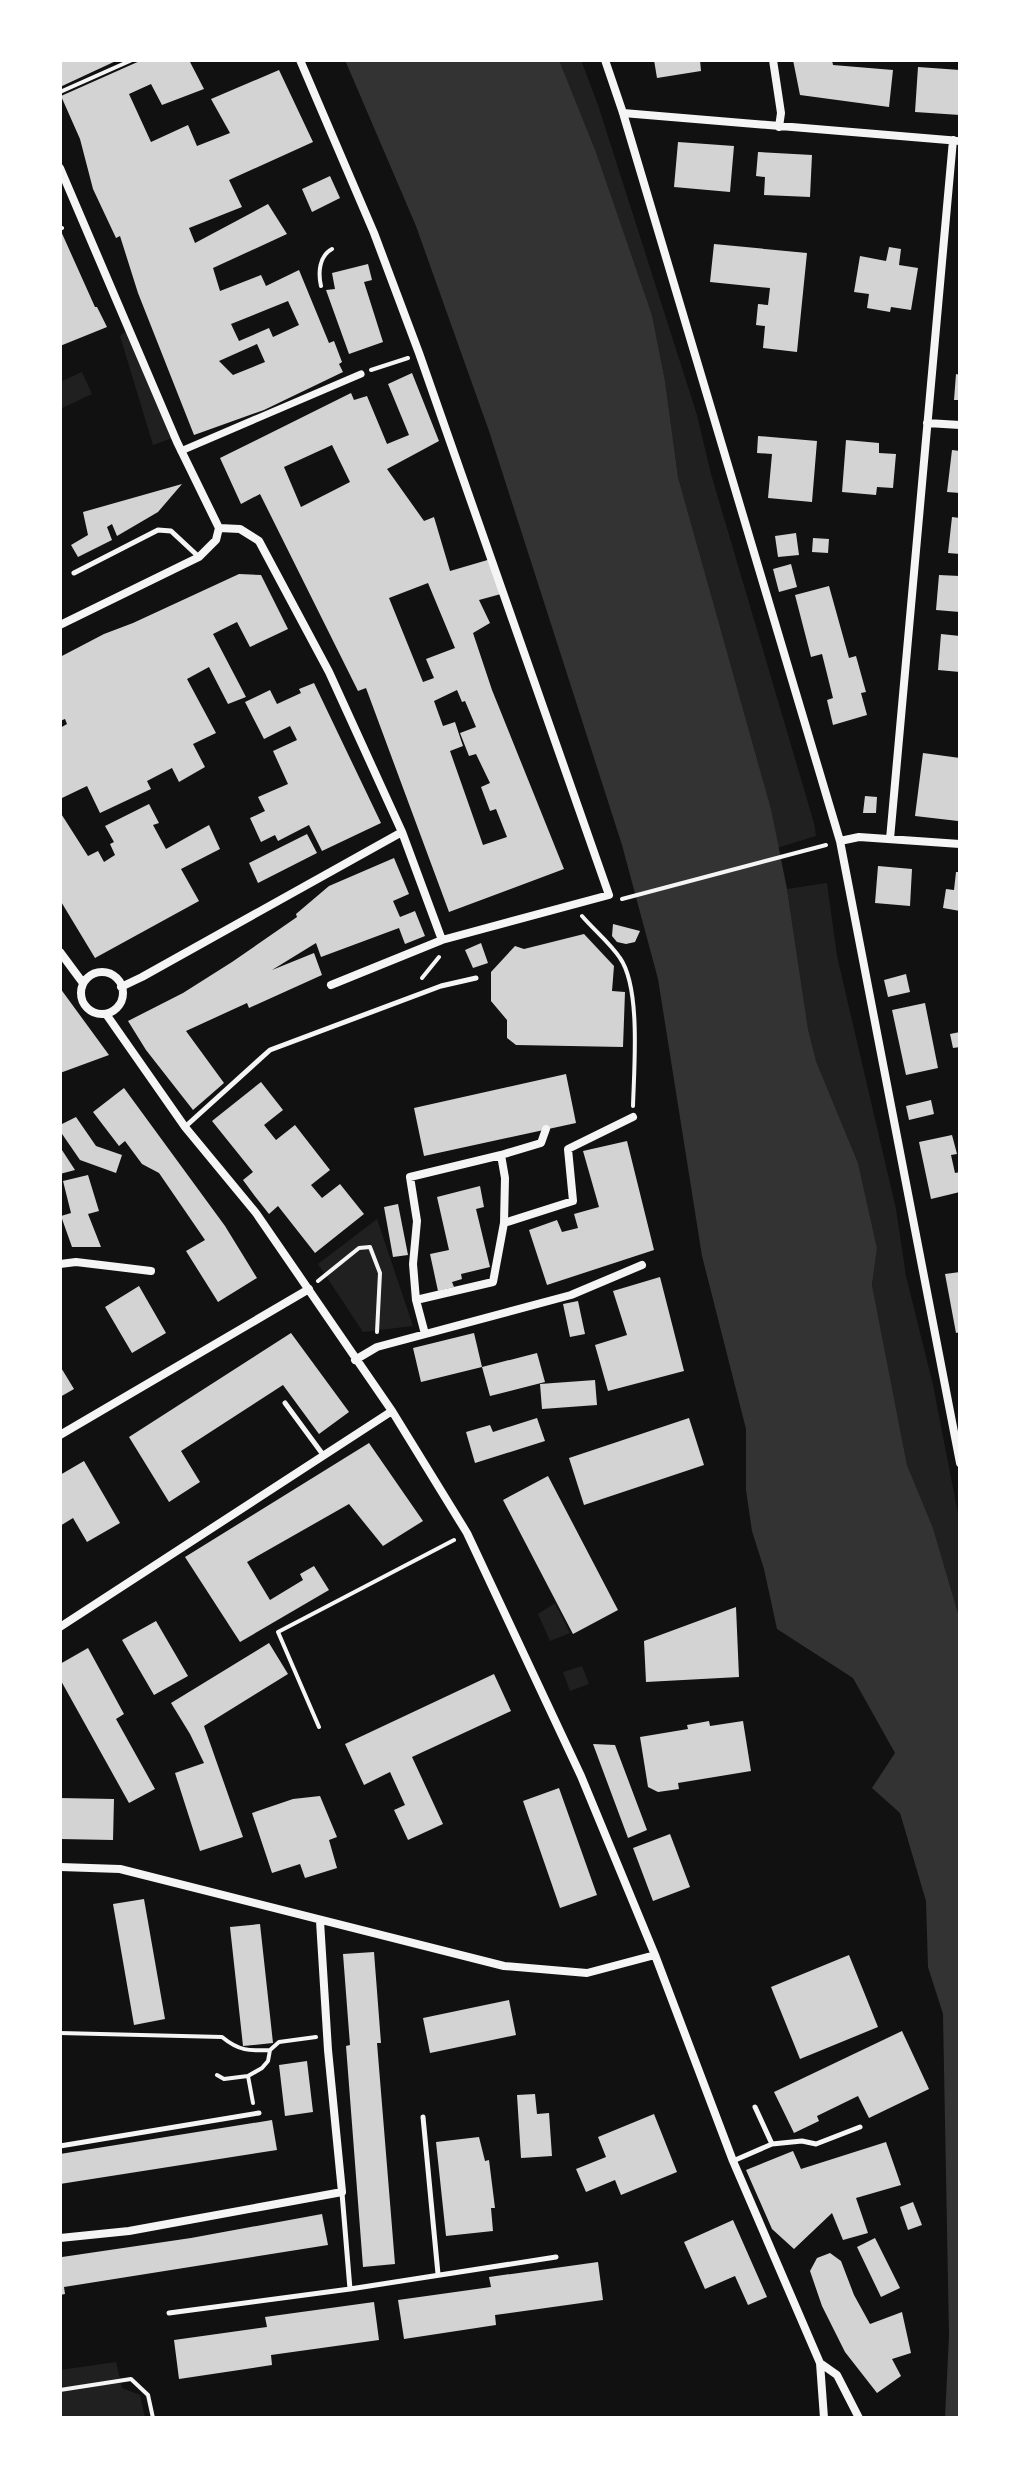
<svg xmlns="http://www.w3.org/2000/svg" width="1020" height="2478" viewBox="0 0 1020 2478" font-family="Helvetica,sans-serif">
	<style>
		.green { fill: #202020 }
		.water { fill: #333 }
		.building { fill: #d3d3d3; fill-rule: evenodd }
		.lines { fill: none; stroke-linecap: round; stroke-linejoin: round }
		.path { stroke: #f5f5f5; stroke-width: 4 }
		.service { stroke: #f5f5f5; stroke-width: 5 }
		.pedestrian { stroke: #f5f5f5; stroke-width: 7 }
		.minor { stroke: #f5f5f5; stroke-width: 8 }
	</style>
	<rect width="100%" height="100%" fill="#111"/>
	<!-- green -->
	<path class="green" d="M559 60H581L598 105 697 415 711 474 814 823 816 836 777 848 771 809 678 477 665 381 652 315 596 152Z
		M129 329 175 437 153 445 120 336Z
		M82 372 92 394 60 409V382Z
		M827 883 837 956 896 1209 906 1276 933 1385 960 1524V1620L933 1528 907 1465 872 1285 877 1248 858 1163 816 1061 808 1029 787 889Z
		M377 1219 413 1326 363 1332 318 1264Z
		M555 1603 570 1633 550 1641 538 1614Z
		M582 1666 589 1684 570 1691 563 1672Z
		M116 2362 122 2388 140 2395 145 2418H60V2370Z"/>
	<!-- water -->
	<path class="water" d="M345 60H559L596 152 652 315 665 381 678 477 771 809 787 889 808 1029 816 1061 858 1163 877 1248 872 1285 907 1465 933 1528 960 1620V2418H945L949 2335 943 2014 928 1967 926 1901 900 1813 872 1788 895 1753 853 1678 777 1629 764 1569 752 1531 746 1490V1429L702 1256 658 979 622 845 489 431 416 226Z"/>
	<!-- building -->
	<path class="building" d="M60 60H118L60 87Z
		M142 60H189L204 89 162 105 151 84 129 94 151 142 188 125 197 146 230 133 211 99 279 70 313 142 229 180 242 207 189 228 195 243 268 204 287 234 213 268 220 291 261 275 266 286 299 270 329 343 334 341 342 362 339 364 343 372 264 410 194 435 138 293 120 236 116 238 93 189 80 139 61 96ZM288 301 299 325 273 337 269 328 239 341 231 324ZM257 344 265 362 233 375 219 361Z
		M654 60H700L701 71 657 78Z
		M793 60H832L833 65 893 70 889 107 800 95Z
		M918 67 960 70V115L915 112Z
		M678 142 734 146 730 192 674 187Z
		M758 152 812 155 810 197 764 195 765 177 756 176Z
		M330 176 340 198 312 212 302 189Z
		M60 229 95 307H97L107 327 60 346Z
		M714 244 807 253 797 352 763 348 765 326 756 325 758 304 768 305 770 288 710 282Z
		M889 247 901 249 899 265 918 268 911 310 891 307 890 312 867 308 869 294 854 292 860 256 886 261Z
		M368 264 372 280 364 282 383 342 349 354 326 290 335 289 332 273Z
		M412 373 439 441 387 469 424 521 434 517 450 571 491 559 501 594 479 600 490 623 473 633 492 690 564 869 449 912 366 688 358 691 260 494 241 504 220 458 351 393 354 400 367 396 387 444 409 435 388 384ZM332 445 350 482 301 507 284 467ZM428 583 455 648 426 659 434 678 423 682 389 598ZM457 690 462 702 465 701 476 727 460 733 469 756 476 754 490 783 481 787 490 811 496 809 507 837 483 845 450 751 463 746 455 722 443 726 434 701Z
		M956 374 960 375V400H954Z
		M758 436 817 441 812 502 768 498 772 454 757 453Z
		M846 440 879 443V453L896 454 893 488 877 487 876 495 842 492Z
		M952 450 960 451V493L947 492Z
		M182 484 158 512 117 536 112 524 107 527 112 540 78 557 71 545 88 535 83 512Z
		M952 517 960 518V554L948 553Z
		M796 533 799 555 778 557 775 536Z
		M813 538 829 539 828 553 812 552Z
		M791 564 797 587 779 592 773 569Z
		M239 574 261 575 288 629 250 647 237 622 213 634 246 697 228 704 209 667 187 679 216 733 193 744 205 767 179 782 172 768 147 781 151 789 100 813 87 786 62 798 60 728 67 724 65 719 60 721V657L104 634 133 623Z
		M939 575 960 576V612L936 610Z
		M829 586 849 658 856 656 866 692 861 693 867 715 833 725 827 700 833 698 822 654 811 657 795 595Z
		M941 634 960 636V672L938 670Z
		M314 683 381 823 322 851 309 825 278 841 275 835 261 842 250 818 265 811 258 797 288 784 273 751 297 740 290 726 264 739 245 702 270 690 277 704 301 693 299 689Z
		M923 753 960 758 958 821 915 816Z
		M865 796 877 797 876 813H863Z
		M149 804 159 823 153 825 166 849 209 825 220 849 181 869 199 901 95 958 60 900V812L88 856 98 851 104 862 115 855 110 844 114 842 105 826Z
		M307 834 317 853 258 883 249 863Z
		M394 858 409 894 393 901 400 917 415 911 425 936 405 944 399 928 321 957 316 943 272 970 314 953 322 975 249 1008 247 1003 186 1031 224 1083 193 1110 146 1050 128 1021 183 993 232 962 297 917 296 914 329 886Z
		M878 866 912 869 910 906 875 903Z
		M956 872H960V911L943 908 946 889 954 890Z
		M613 924 640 931 635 942 626 944 617 942 612 936Z
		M584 934 614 966 612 991 625 992 623 1047 516 1045 507 1038V1020L491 1001V972L515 946 524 949Z
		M481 943 488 963 473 968 465 950Z
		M906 974 910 992 888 997 884 980Z
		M60 988 109 1055 60 1073Z
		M925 1003 938 1068 906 1075 892 1010Z
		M960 1032V1047L953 1048 950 1034Z
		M566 1074 576 1123 424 1156 414 1108Z
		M261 1082 283 1110 264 1125 276 1140 295 1125 330 1170 311 1185 322 1198 340 1184 364 1214 315 1253 278 1206 269 1214 254 1195 243 1180 253 1172 212 1121Z
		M124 1088 225 1226 257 1278 218 1302 186 1251 205 1240 159 1173 142 1164 125 1141 119 1146 93 1112Z
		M931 1100 934 1114 909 1120 906 1106Z
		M76 1117 96 1146 122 1155 116 1173 80 1160 60 1131V1125Z
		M952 1135 957 1154 951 1155 955 1173 960 1172V1192L931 1199 919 1142Z
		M627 1141 654 1250 547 1285 529 1230 557 1220 562 1232 578 1228 574 1214 599 1207 583 1151Z
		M60 1147 75 1170 60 1174Z
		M88 1175 99 1211 88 1214 101 1247H72L61 1216 71 1213 63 1181Z
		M480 1186 484 1207 476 1209 490 1267 461 1274 462 1279 452 1282 454 1287 438 1291 430 1254 449 1250 437 1197Z
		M398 1204 408 1255 393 1257 384 1207Z
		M960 1272V1332L956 1333 945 1274Z
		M660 1277 684 1371 608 1391 595 1345 627 1335 613 1291Z
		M139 1286 166 1333 132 1353 105 1307Z
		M578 1301 585 1334 570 1337 563 1304Z
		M291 1333 349 1412 319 1434 283 1385 181 1451 200 1482 169 1502 129 1437Z
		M474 1333 482 1367 421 1382 413 1348Z
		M537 1353 545 1382 490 1396 482 1367Z
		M60 1366 74 1389 60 1397Z
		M595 1380 597 1405 542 1409 540 1384Z
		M537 1418 545 1441 475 1463 466 1432 490 1425 493 1432Z
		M689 1418 704 1465 584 1505 569 1458Z
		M369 1443 423 1521 383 1546 349 1504 247 1562 270 1600 303 1580 300 1574 314 1566 329 1590 240 1642 185 1557Z
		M84 1461 120 1523 87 1542 73 1518 60 1526V1475Z
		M548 1476 618 1610 573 1634 503 1500Z
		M736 1607 739 1677 646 1682 644 1641Z
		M156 1621 188 1676 154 1695 122 1640Z
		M269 1643 288 1674 204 1726 243 1837 200 1851 175 1773 204 1763 190 1734 171 1703Z
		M88 1648 124 1714 116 1719 155 1789 129 1803 60 1679V1664Z
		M494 1674 511 1711 412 1757 443 1824 408 1840 394 1810 405 1805 390 1772 364 1785 345 1744Z
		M709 1721 710 1726 743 1721 751 1771 678 1783 679 1789 658 1792 648 1787 640 1737 688 1729 687 1725Z
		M593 1744 615 1745 647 1830 628 1838Z
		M559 1788 597 1895 560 1908 523 1801Z
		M320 1796 337 1837 329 1840 337 1868 305 1878 300 1864 272 1873 252 1813 293 1799Z
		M60 1798 114 1799 113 1840 60 1839Z
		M670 1834 690 1887 653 1901 633 1848Z
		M144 1899 165 2019 134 2025 113 1904Z
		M260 1924 273 2043 243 2046 230 1927Z
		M374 1952 381 2043H377L395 2264 363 2267 346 2046 350 2045 343 1954Z
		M849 1955 878 2027 800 2059 771 1987Z
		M509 2000 516 2035 430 2053 423 2018Z
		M902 2031 929 2089 869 2118 858 2096 817 2116 819 2121 794 2133 774 2092Z
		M307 2061 313 2112 285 2116 279 2065Z
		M535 2094 537 2114 549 2113 552 2156 521 2158 517 2095Z
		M654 2114 677 2172 621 2195 615 2180 586 2192 576 2169 606 2157 598 2137Z
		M272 2120 277 2150 60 2184V2154Z
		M479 2137 485 2161 489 2160 495 2208H491L493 2231 446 2236 436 2142Z
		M886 2142 901 2185 856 2198 868 2233 843 2240 832 2213 794 2249 772 2229 746 2170 793 2151 801 2169Z
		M913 2202 922 2225 908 2230 900 2207Z
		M322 2214 328 2245 64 2287 65 2294 60 2295 62 2257 191 2238Z
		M733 2220 767 2297 748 2305 735 2276 705 2289 684 2242Z
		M875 2238 900 2288 881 2297 857 2247Z
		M830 2253 841 2261 854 2295 870 2324 902 2312 911 2353 892 2359 901 2376 877 2393 845 2352 822 2306 810 2271 817 2258Z
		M598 2262 603 2300 495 2315 496 2325 404 2339 398 2300 491 2287 489 2277Z
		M374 2302 379 2340 271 2355 272 2365 179 2379 174 2340 267 2327 265 2317Z"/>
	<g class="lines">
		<!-- path -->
		<path class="path" d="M60 92 132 60
			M60 229 62 228
			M321 286C318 273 319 256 332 249
			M371 370 408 358
			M622 899 826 845
			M582 916C594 930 610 943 620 958 641 988 634 1068 633 1106
			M422 978 439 957
			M318 1281 359 1248 370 1247 380 1273 377 1332
			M319 1727 278 1632 454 1540
			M60 2033 222 2037C239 2051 249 2051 270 2050
			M217 2075 224 2079 248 2076 253 2103
			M248 2076 262 2068 268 2061 270 2050 279 2042 316 2037
			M60 2390 131 2379 148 2395 153 2418"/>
		<!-- service -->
		<path class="service" d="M74 573 158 530 171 531 199 557
			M186 1126 270 1050 441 986 476 978
			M285 1403 324 1456
			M755 2107 772 2144
			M423 2117 438 2274
			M60 2146 259 2113
			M733 2161 772 2144 802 2141 816 2144 860 2127
			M350 2289 556 2257
			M169 2313 350 2289 342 2193"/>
		<!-- pedestrian -->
		<path class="pedestrian" d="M181 451 361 374"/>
		<!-- minor -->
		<path class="minor" d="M300 60 374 233 419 353 609 895 442 940 331 985
			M605 60 623 113 840 841 960 1463
			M773 60 781 113 779 127
			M623 113 960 141
			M60 168 177 442 219 528 216 540 199 557 60 625
			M927 423 960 425
			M219 528 240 529 259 541 329 672 402 832 442 940
			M890 839 953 140
			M840 841 859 837 960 844
			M60 952 83 983
			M81 993a21 21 0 1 1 42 0a21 21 0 1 1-42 0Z
			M121 987 142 977 402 832
			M106 1014 185 1127 256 1213 392 1411 467 1533 581 1776 655 1955 733 2161 820 2363 824 2418
			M546 1129 541 1143 501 1155 505 1178 504 1223 573 1201 568 1149 633 1117
			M501 1155 410 1177 417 1221 413 1264 416 1300 493 1282 504 1223
			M60 1264 76 1262 151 1271
			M416 1300 425 1334
			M355 1360 377 1347 571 1295 642 1265
			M60 1435 309 1289
			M60 1627 392 1411
			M60 1867 120 1869 504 1966 587 1973 655 1955
			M60 2238 129 2231 342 2192 328 2050 320 1921
			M820 2363 837 2375 859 2418"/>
	</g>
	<!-- border -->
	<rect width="1020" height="2478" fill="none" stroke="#ffffff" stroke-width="124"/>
</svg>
